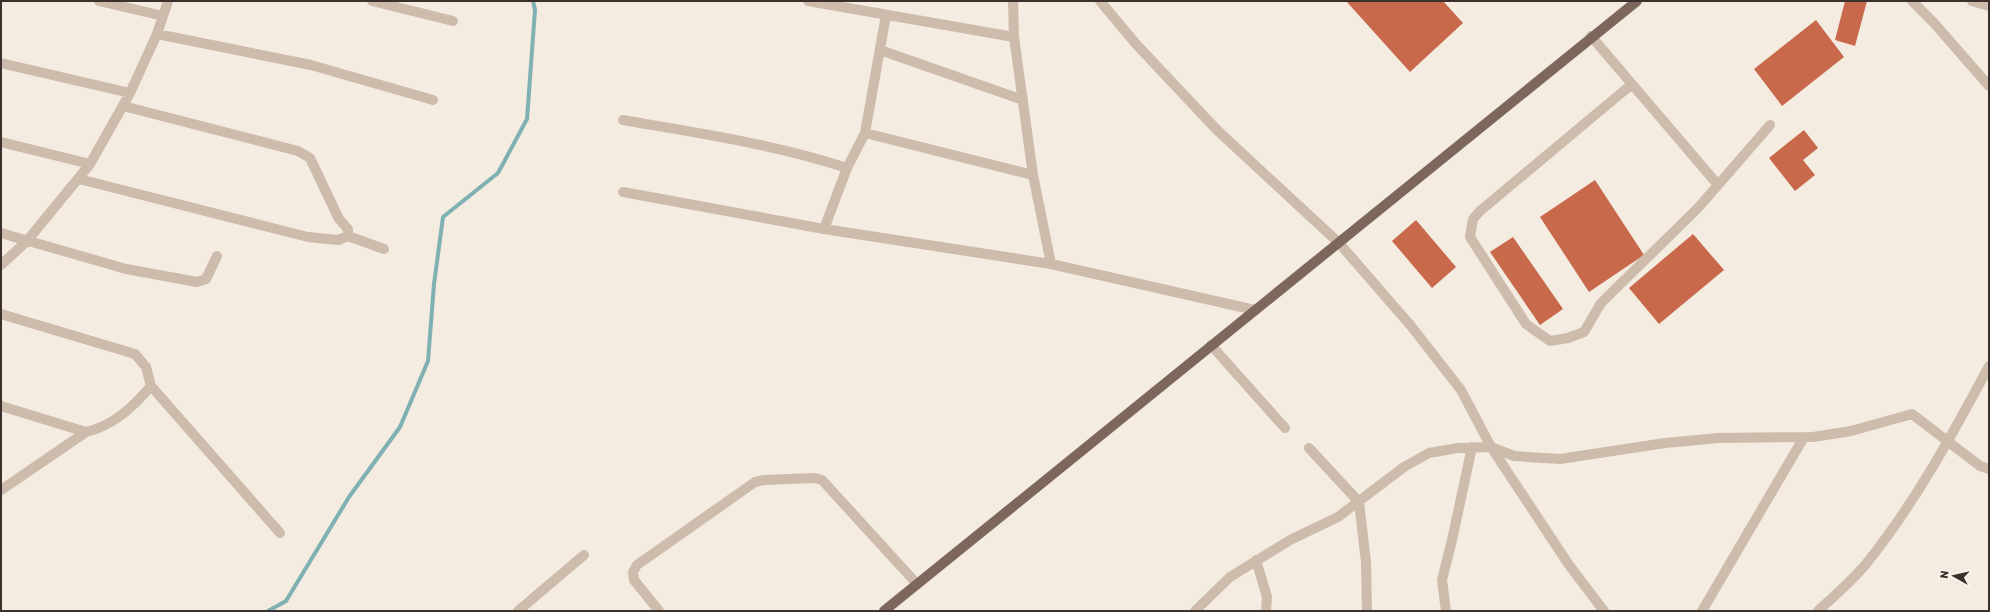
<svg xmlns="http://www.w3.org/2000/svg" width="1990" height="612" viewBox="0 0 1990 612" font-family="Rubik,sans-serif">
	<style>
		.lines { fill: none; stroke-linecap: round; stroke-linejoin: round }
		.stream { stroke: #7fb0b2; stroke-width: 4 }
		.building { fill: #c8694b }
		.minor { stroke: #cdbbac; stroke-width: 10 }
		.major { stroke: #7d675c; stroke-width: 10 }
	</style>
	<rect width="100%" height="100%" fill="#f4ebe1"/>
	<g class="lines">
		<!-- stream -->
		<path class="stream" d="M268 611 286 601 349 497 400 427 428 361 434 284 443 217 498 173 527 119 535 10 533 1"/>
	</g>
	<!-- building -->
	<path class="building" d="M1346 1H1443L1463 23 1410 72Z
		M1845 1H1867L1855 46 1835 40Z
		M1816 20 1844 57 1782 106 1754 69Z
		M1804 130 1818 148 1803 160 1815 175 1795 191 1769 158Z
		M1595 180 1644 255 1589 292 1540 217Z
		M1416 220 1456 267 1432 288 1392 241Z
		M1693 234 1724 270 1659 324 1629 288Z
		M1513 237 1563 309 1540 325 1490 252Z"/>
	<g class="lines">
		<!-- minor -->
		<path class="minor" d="M99 1 163 16
			M372 1 453 21
			M808 1 1014 37
			M1013 1 1014 37 1033 175 1051 264
			M1100 1 1136 44 1217 130 1339 243 1411 326 1461 390 1491 447 1569 565 1604 611
			M1912 1 1934 23 1989 86
			M1972 1 1989 6
			M157 34 311 65 433 100
			M1591 36 1718 185
			M880 50 1023 100
			M1 63 130 93
			M1632 84 1480 211 1473 219 1470 237 1526 324 1550 341 1568 338 1584 332 1601 303 1698 208 1770 125
			M123 106 298 151 310 158 339 219 348 229V236
			M623 120C698 133 774 144 847 168
			M865 133 1033 175
			M1 142 90 164
			M79 179 308 237 338 240 348 236 384 249
			M623 192 824 229 1051 264 1255 310
			M824 229 847 168 865 133 886 15
			M1 233 126 269 197 282 206 279 217 256
			M1 265 27 241 90 164 130 93 157 34 168 1
			M1 314 135 354 146 367 151 386 280 533
			M1211 345 1285 428
			M1 406 86 432
			M1309 448 1359 502 1366 562 1367 611
			M1 490 86 432C113 426 133 407 151 386
			M1256 560 1267 597 1266 611
			M518 611 584 555
			M659 611 634 580 633 572 637 565 755 482 764 480 815 478 822 480 917 584
			M1195 611 1230 577 1290 540 1338 517 1404 467 1429 453 1458 448 1491 447 1514 456 1560 459 1665 443 1719 438 1813 437 1851 431 1912 414 1980 466 1989 469
			M1446 611 1442 580 1452 540 1472 447
			M1702 611 1804 437
			M1818 611C1834 596 1852 581 1866 564 1915 503 1952 435 1989 366"/>
		<!-- major -->
		<path class="major" d="M884 611 1637 1"/>
	</g>
	<!-- border -->
	<rect width="1990" height="612" fill="none" stroke="#3b302b" stroke-width="4"/>
	<!-- north arrow -->
	<g transform="translate(1954 576) rotate(278)" stroke="#fbf5ee" stroke-width="3" paint-order="stroke">
	<path d="M0-3L7 15L0 10L-7 15Z" fill="#3b302b"/>
	<text y="-6" font-size="11" font-weight="bold" text-anchor="middle" fill="#3b302b">N</text>
	</g>
</svg>
